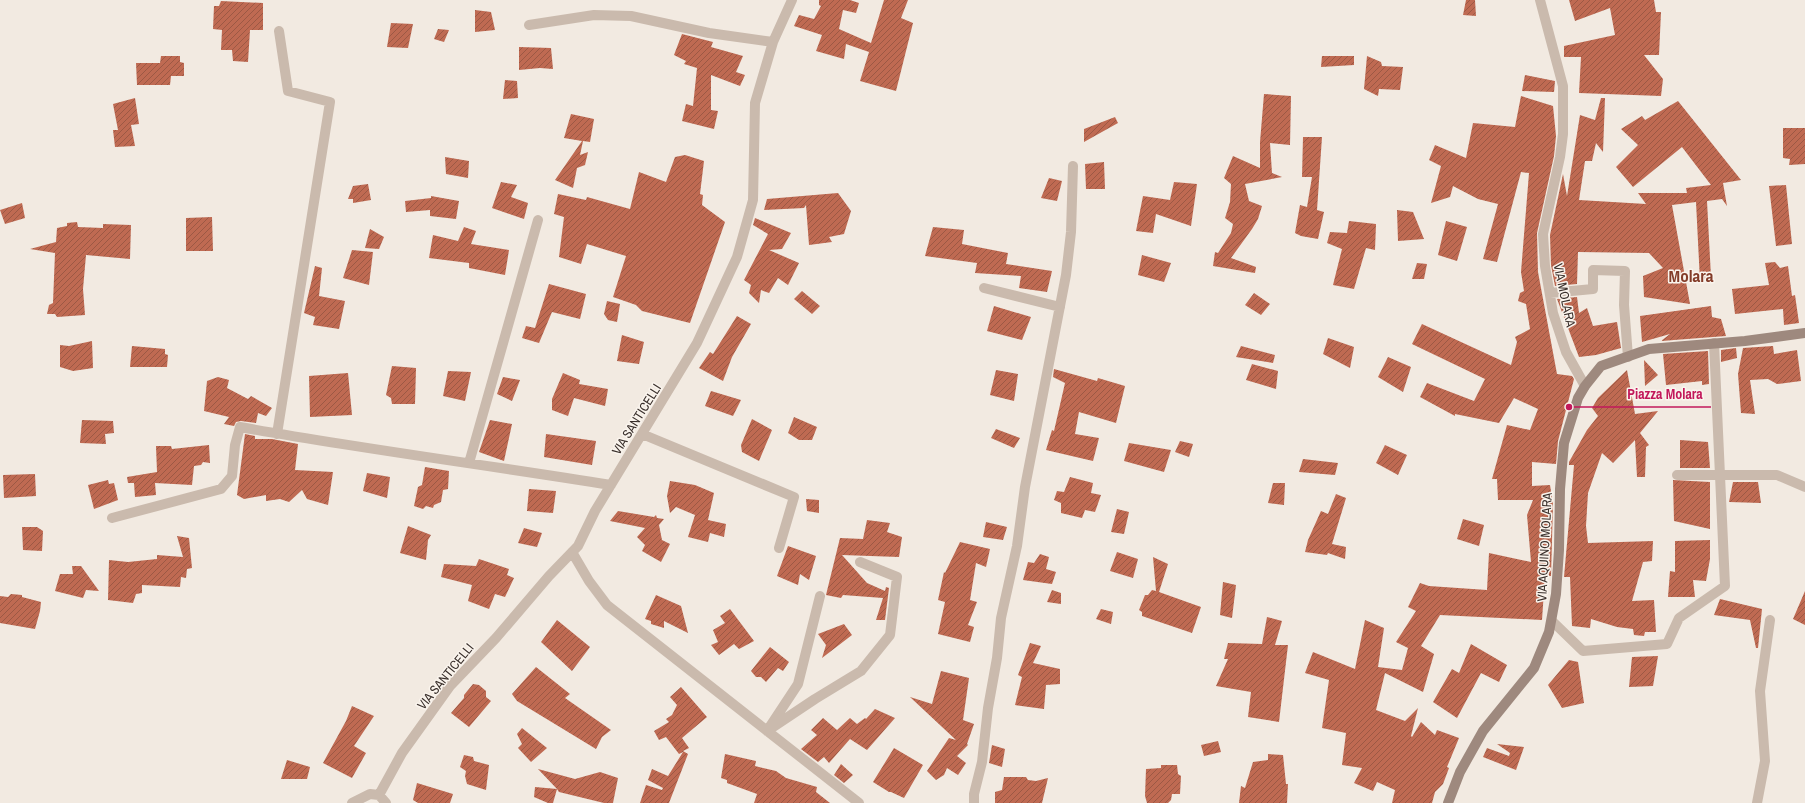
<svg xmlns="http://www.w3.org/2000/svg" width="1805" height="803" viewBox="0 0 1805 803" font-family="'Archivo Narrow',sans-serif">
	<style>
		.building { fill: url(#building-hatch) }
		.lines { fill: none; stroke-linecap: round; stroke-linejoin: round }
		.street { stroke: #cabaad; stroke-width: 10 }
		.secondary { stroke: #9e897e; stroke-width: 10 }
		.labels { text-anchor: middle; stroke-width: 3; stroke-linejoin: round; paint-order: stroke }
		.street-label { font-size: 13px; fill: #392f2b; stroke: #faf4ed }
		.district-label { font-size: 17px; font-weight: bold; fill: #833c29; stroke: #faf4ed }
		.leader { fill: none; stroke: #c2185b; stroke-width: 1.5 }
		.callout-dot { fill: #c2185b; stroke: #faf4ed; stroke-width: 1.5 }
		.callout-label { font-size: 14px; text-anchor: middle; font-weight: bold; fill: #c2185b; stroke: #faf4ed; stroke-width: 3; stroke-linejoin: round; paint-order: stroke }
	</style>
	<defs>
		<pattern id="building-hatch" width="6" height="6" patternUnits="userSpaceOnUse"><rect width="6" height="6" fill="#bf6a52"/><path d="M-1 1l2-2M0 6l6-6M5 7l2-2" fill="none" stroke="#9c5844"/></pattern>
	</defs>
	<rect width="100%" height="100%" fill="#f2eae1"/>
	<!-- building -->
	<path class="building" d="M819 0H850L859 3 856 13 843 10 839 29 871 43 884 0H908L901 18 913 23 896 91 860 81 869 52 846 44 844 59 816 51 822 35 794 26 799 15 814 19 821 6 819 5Z
		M1466 0H1475L1476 16 1463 15Z
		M1569 0H1654L1656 12H1661L1659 55H1644L1663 79 1661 96 1579 93 1581 57H1564V46L1615 35 1610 8 1575 21Z
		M221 1 263 3V30H250L248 62 233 61 232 50H221L222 30 213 29 214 6H219Z
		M475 10 491 12 495 30 475 32Z
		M391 23 413 24 408 48 387 47Z
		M438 29 449 30 444 42 434 39Z
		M682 34 713 42 711 47 743 56 736 72 745 75 740 86 711 75V110L718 111 714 129 682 121 686 104 693 106 697 68 684 64 686 61 674 55Z
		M519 47 551 48 553 69 540 68 519 70Z
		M161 56H180V62L184 63V76H171L170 85H137L136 63H160Z
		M1322 56H1354V65L1321 67Z
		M1367 56 1381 62 1382 66 1403 67 1400 90 1379 89 1378 96 1364 89Z
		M1525 75 1555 81 1554 92 1522 91Z
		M505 80 517 81 518 98 503 99Z
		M1264 94 1291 96 1290 145 1270 143 1272 173 1282 177 1245 184 1249 201 1262 206 1258 219 1252 229 1231 258 1256 267 1255 273 1213 266 1215 252 1218 253 1231 233 1233 224 1225 218 1230 202 1231 184 1224 178 1233 156 1260 168V142Z
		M1521 96 1553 106 1556 136 1554 156 1537 233 1538 272 1557 374 1572 376 1574 379 1558 441 1556 464 1532 462V486L1550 485 1553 504 1551 576H1545L1542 620 1440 615 1421 646 1434 654 1423 692 1385 673 1376 710 1405 721 1418 708 1411 736 1412 737 1421 722 1435 735 1437 730 1459 738 1447 767 1449 768 1443 784 1435 792 1432 803H1392L1395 790 1377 782 1373 791 1354 783 1362 768 1342 765 1346 733 1322 728 1329 680 1305 673 1313 652 1355 669 1365 620 1384 628 1378 667 1402 670 1408 648 1396 642 1416 611 1408 607 1420 583 1429 586 1487 590 1489 553 1531 562 1527 515 1533 500H1498L1497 479H1492L1507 425 1530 430 1538 409 1514 398 1499 423 1455 414V416L1420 397 1427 383 1474 401 1485 379 1412 344 1422 324 1511 365 1517 342 1515 337 1530 329 1526 304 1518 301 1520 293 1524 291 1521 272 1529 173 1521 172 1497 262 1483 259 1498 204 1478 199 1453 186 1450 197 1431 203 1441 166 1429 160 1435 145 1466 158 1473 123 1515 127Z
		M135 98 139 124 131 125 135 146 115 147 113 130H118L113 104Z
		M1601 98H1605L1603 152 1596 143 1592 161H1585L1579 200 1646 204 1638 193H1687L1686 188 1711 185 1682 147 1633 187 1616 167 1638 145 1621 129 1642 116 1645 120 1678 101 1741 180 1723 183 1727 206 1722 199 1707 201 1711 277 1700 281 1696 202 1672 205 1690 304 1644 297 1643 276 1663 268 1649 253 1578 252 1577 284 1555 286 1551 265 1550 235 1563 174 1567 196 1580 115 1595 120Z
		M571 114 594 119 590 142 583 141 580 155 588 152 585 165 577 168 573 188 555 180 582 141 564 138Z
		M1115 117 1118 123 1084 142V129Z
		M1783 128H1805V164L1789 165 1790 159 1783 158Z
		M1303 137H1322L1317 210 1324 212 1318 239 1301 236 1295 233 1300 205 1307 207 1312 177H1302Z
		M685 155 704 161 700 194 703 195 702 205 725 222 690 323 642 311 636 305 613 297 626 256 587 244 581 264 559 257 564 217 554 214 558 194 586 200 587 197 630 209 639 172 666 182 675 157Z
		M445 157 469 161 468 178 446 174Z
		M1104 162 1105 189H1086L1085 164Z
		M1049 178 1062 181 1057 201 1041 198Z
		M501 182 517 185 511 197 528 203 524 219 492 208Z
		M1174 182 1197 184 1191 226 1156 214 1153 233 1136 231 1143 196 1170 200Z
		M368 184 371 200 353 203V199H348L353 186Z
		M1786 185 1792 244 1776 246 1769 186Z
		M838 193 851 211 844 234 829 237 832 242 809 245 806 205 804 208 764 210 767 199Z
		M431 196 459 201 456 219 430 216V210L406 212 405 201 431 198Z
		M22 203 25 218 5 224 0 210Z
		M1397 210 1413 212 1424 239 1398 241Z
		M212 217 213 251H186V218Z
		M755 218 791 233 782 249 769 250 799 263 788 285 778 278 769 293 761 290 759 303 749 293 751 285 744 280 768 234 753 225Z
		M1349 221 1376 224 1375 250 1366 248 1354 289 1333 285 1342 249 1327 243 1330 232 1347 233Z
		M1446 221 1467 227 1457 261 1438 255Z
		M77 222 78 227 103 228V224L131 225 130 259 86 255 83 289 85 315 57 317 55 314H47L49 305 53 303 55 253 30 249 56 242 57 228 67 226V223Z
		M464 227 476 231 471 244 509 250 505 275 469 268V263L429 258 433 235 458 241Z
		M933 227 964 230 962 244 1008 253 1006 264 1052 271 1047 292 1019 288 1021 276 975 273 977 263 925 256Z
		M370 229 384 237 379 249 365 248Z
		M352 250 373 252 369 285 343 278Z
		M1142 255 1171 263 1164 282 1138 275Z
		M1775 262 1780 268 1788 266 1792 296 1795 295 1799 323 1784 325 1783 309 1735 314 1732 289 1769 285 1765 263Z
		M1417 263 1427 264 1424 279H1412Z
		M315 266 322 268 319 296 345 301 339 329 313 325 315 317 304 313Z
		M549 284 586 294 580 319 552 312 539 343 522 338 526 326 535 328Z
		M802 291 820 306 812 314 794 299Z
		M1254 293 1270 304 1261 315 1245 305Z
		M1577 297 1579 313 1587 308 1593 326 1617 322 1621 348 1596 355 1579 357 1557 299Z
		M607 301 620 304 617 322 608 320 604 314Z
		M994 306 1031 317 1022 340 987 331Z
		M1711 306 1712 317 1721 319 1726 336 1661 341 1670 334 1642 342 1640 316Z
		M737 316 751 324 732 357 723 381 699 368 710 352 713 354Z
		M622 335 644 342 639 364 617 361Z
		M1328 338 1354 347 1350 368 1323 354Z
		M92 341 93 368 73 371 60 367V345L69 346Z
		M132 346 165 349V354L168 355 167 367H130Z
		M1241 346 1275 355 1273 363 1236 357Z
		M1773 346 1774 354 1797 350 1801 381 1777 384 1768 379 1750 380 1755 414 1741 413 1738 374 1743 348Z
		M1736 348 1737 358 1721 362V350Z
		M1708 351 1709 384 1702 385V381L1666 385 1663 354Z
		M1388 357 1411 367 1403 392 1378 377Z
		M1644 360 1658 375 1645 386Z
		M1252 364 1278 371 1276 389 1246 380Z
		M392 366 416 368 415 404H392L391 398 386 395Z
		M1054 369 1097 381 1098 378 1125 386 1116 423 1079 412 1075 434 1099 438 1093 461 1046 450 1052 430 1054 431 1065 383 1053 377Z
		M996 370 1018 374 1014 401 990 395Z
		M1627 370 1635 414 1658 411 1640 433 1649 445 1646 447 1645 477H1637L1635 440 1613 463 1602 453 1588 493 1586 526 1588 543 1653 541 1652 561 1643 562 1632 601 1654 600 1656 632H1645L1644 636 1634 635 1633 629 1617 627 1591 619 1590 628 1572 626 1570 577H1564L1574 465H1569V462L1587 430 1598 416 1592 408 1598 398Z
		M448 371 471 372 465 401 443 396Z
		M348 373 352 415 310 417 309 376Z
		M563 373 580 380 579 384 608 389 605 406 574 398 568 416 552 410V399Z
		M218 377 229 380 227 388 248 399 251 396 272 408 266 416 258 413 256 423 241 421 236 422 234 426 224 424 229 417 204 411 207 381Z
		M503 377 520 380 512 401 497 394Z
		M711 391 741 400 733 416 705 406Z
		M794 417 817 427 812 440H799L788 433Z
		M752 419 772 430 759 461 742 452 741 445Z
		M82 420 113 421 114 433 105 434 106 444 80 443Z
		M490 420 512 424 504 461 479 452Z
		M996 429 1020 438 1014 448 991 438Z
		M245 434 255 436V439H272L298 444 295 470 333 472 328 505 307 499 302 490 289 502 280 499 266 501V495L244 499 237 495Z
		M546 434 596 441 592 465 544 457Z
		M1680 440 1708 442 1710 468H1680Z
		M1180 441 1193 444 1189 457 1175 452Z
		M1129 443 1171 450 1164 472 1124 461Z
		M209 445 210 463 203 462 201 465 194 466 192 485 155 483 156 495 135 497 134 483H128L127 477 157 472 156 446H171L172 449Z
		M1385 445 1407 455 1398 475 1376 463Z
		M1303 459 1338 463 1335 475 1299 472Z
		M425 467 449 471 448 489 443 490 441 502 434 505 433 508 426 506 423 509 414 506 418 487 422 485Z
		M367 473 390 477 387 498 363 491Z
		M35 474 36 496 4 498 3 475Z
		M1070 477 1093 483 1091 493 1101 495 1095 512 1085 510 1082 518 1061 513V503L1054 500 1057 491 1064 492Z
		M108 480 109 484 114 483 118 500 94 509 88 485Z
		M1673 480 1710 482V529L1674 521Z
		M670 481 695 485 714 493 708 520 726 524 724 537 710 533 708 542 688 537 695 515 676 507 670 513 667 496Z
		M1733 482H1758L1761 503 1729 502Z
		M1273 483H1285L1284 505 1268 503Z
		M529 489 556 491 553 513 527 511Z
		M1336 494 1346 498 1332 544 1346 547 1345 559 1328 553 1327 555 1305 552 1308 540 1321 511 1328 514Z
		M806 499 819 500V513L807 511Z
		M1117 509 1129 512 1124 534 1111 532Z
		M618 511 654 517 656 515 657 518 664 519 659 525 662 540 670 544 661 562 642 551 645 545 637 537 645 528 610 521Z
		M1463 519 1484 525 1479 546 1457 539Z
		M867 520 890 523 887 532 902 537 899 557 842 555 867 583 885 591 886 587 889 588 885 620H876L883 598 843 595 841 598 826 595 840 538 863 539Z
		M986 522 1007 527 1003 540 983 537Z
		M408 526 431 535 428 540 426 560 400 553Z
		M22 527H37L43 531 42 551 23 550Z
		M524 528 542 533 537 547 518 543Z
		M177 536 189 538 192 568 187 569 186 578 181 577 180 587 142 585V593L136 594 133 603 108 600 109 560 128 562 157 559V555L183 557Z
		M1710 540V559L1706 581 1693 580 1695 597H1668L1670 571 1675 572V541Z
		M960 542 990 549 986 567 976 563 970 600 977 602 968 625 974 627 970 642 938 634 945 602 938 600 944 572 945 573Z
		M788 546 816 556 809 580 800 574 798 585 777 576Z
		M1117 552 1138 559 1133 578 1110 571Z
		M1040 554 1049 557 1046 569 1056 572 1052 584 1023 580 1028 562 1034 563Z
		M1153 557 1168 564 1159 592 1201 607 1192 633 1142 616V612L1139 610 1145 595H1148L1152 590 1156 591Z
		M479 559 509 569 507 575 514 578 505 597 495 594 489 609 468 601 472 585 441 577 444 564 476 566Z
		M72 566H81L99 591 86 590 83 598 55 591 60 574H73Z
		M1223 582 1236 585 1232 618 1220 615Z
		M1052 590 1061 593V604L1047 602Z
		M1805 591V625L1793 619Z
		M11 594 22 595V597L41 602 40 611 35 629 0 623V596L8 597Z
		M656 595 681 606 688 633 664 621V628L651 624V621L645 619Z
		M1720 599 1762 609 1758 648H1756L1750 620 1714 615Z
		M730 609 754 641 739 649 734 644 719 655 711 645 718 642 713 630 725 623 720 616Z
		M1101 609 1113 612 1111 624 1096 619Z
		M1267 617 1282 621 1275 645H1288L1279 722 1248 717 1251 692 1216 686 1228 659H1224L1228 643 1262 644Z
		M557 620 590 647 572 671 541 642Z
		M844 624 852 635 822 658 826 645 818 634Z
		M1030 643 1041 646 1033 663 1060 669V684L1046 685 1044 709 1015 705 1022 677 1018 675Z
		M1471 644 1507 665 1499 682 1481 673 1457 718 1433 702 1452 669 1459 673Z
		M770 647 789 662 783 671 778 668 766 682 761 677H756L751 671Z
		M1658 656 1653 686 1629 687 1632 657Z
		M1569 660 1578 662 1584 703 1562 708 1548 685Z
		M536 667 570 694 565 698 611 730 602 737 596 749 517 701 512 694Z
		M941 671 969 678 963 720 974 724 967 744 968 745 957 756 966 763 958 775 947 768 944 775 936 780 927 771 949 738 956 740 910 697 932 704Z
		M473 684 479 685 486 691V697L491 701 469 727 451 713 464 698V695Z
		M681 687 707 717 682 738 689 748 683 751 688 754 669 803H640L646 785 662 790 663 788 648 780 652 769 668 776 683 752 679 754 666 737 659 740 654 731 669 722 666 719 672 715 677 705 670 697Z
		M352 706 374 716 354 746 366 753 352 778 323 763 346 721Z
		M875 709 895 718 867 750 850 739 829 763 824 757 818 762 801 749 817 735 811 730 823 718 837 730 850 718 857 724 865 718 866 719Z
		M522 728 547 748 531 762 518 748 522 744 517 734Z
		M1218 741 1221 752 1204 756 1201 745Z
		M1497 744 1524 747 1516 770 1483 757 1487 748 1509 756 1510 753Z
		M992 745 1005 749 1002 767 989 763Z
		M894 748 923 765 904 798 891 792H889L873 782Z
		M725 754 756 761 755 766 776 771 786 778 817 787 816 792 830 803H754L757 794 727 783V780L721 778Z
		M1268 754 1283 755 1286 784H1288L1287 803H1239L1241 786 1245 788 1253 762 1268 760Z
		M464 755 473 757 474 761 489 765 486 790 467 784 465 776 466 771 460 767Z
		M287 760 310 767 307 779H281Z
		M841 764 853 775 844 783 834 775Z
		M1161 765H1177L1178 774 1181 776 1180 794H1172L1171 800 1168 803H1147L1145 796 1146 769 1161 768Z
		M538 769 575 779 600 772 618 778 613 803H604L559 792 557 789 553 803H548L534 797 535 787 557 789Z
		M1004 777H1026L1028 780 1036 781 1048 778 1042 803H995V792L1002 790Z
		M417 783 453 794 450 803H418L413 800Z"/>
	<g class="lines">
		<!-- street -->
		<path class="street" d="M1540 0 1563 86V134L1560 157 1543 234 1545 266 1553 313 1566 352 1585 386
			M529 25 594 15 631 16 709 33 773 42
			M984 288 1060 307
			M1550 293 1593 289V270L1625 271 1624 305 1628 357
			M277 434 330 102 288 91 279 31
			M642 434 794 497 779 548
			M469 463 538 220
			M1677 475H1777L1805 487
			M112 518 221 489 232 476 235 445 240 427C363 449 487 465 611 485
			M572 552 589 581 607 605 859 803
			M1552 621 1583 651 1667 644 1679 618 1725 586 1714 343
			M769 728 798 684 820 596
			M767 731 815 699 861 671 890 635 897 577 860 562
			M379 795 402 753 450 686 496 638 549 576 578 546 595 511 697 343 737 257 753 200 755 103 773 42 792 0
			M352 803 370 794 379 795 386 803
			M974 803V794L982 762 988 708 997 658 1001 618 1017 546 1025 487 1066 275 1071 232 1073 166
			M1757 803 1765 761 1760 691 1770 620"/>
		<!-- secondary -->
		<path class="secondary" d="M1448 803 1460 772 1483 731 1534 668 1549 632 1556 594 1559 550 1560 489 1564 443 1578 398 1585 386 1601 366 1649 349 1745 341 1805 333"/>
	</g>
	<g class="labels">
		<!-- street labels -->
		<g class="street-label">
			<text transform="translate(1565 295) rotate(78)" y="5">VIA MOLARA</text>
			<text transform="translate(636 419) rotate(-58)" y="5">VIA SANTICELLI</text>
			<text transform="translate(1544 547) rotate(-87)" y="5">VIA AQUINO MOLARA</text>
			<text transform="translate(445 676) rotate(-51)" y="5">VIA SANTICELLI</text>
		</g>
		<!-- district labels -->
		<g class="district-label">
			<text x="1691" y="282">Molara</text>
		</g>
	</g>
	<!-- callouts -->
	<path class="leader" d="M1569 407L1619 407H1711"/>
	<circle class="callout-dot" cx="1569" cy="407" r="4"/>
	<g class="callout-label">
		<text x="1665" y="399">Piazza Molara</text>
	</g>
</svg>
